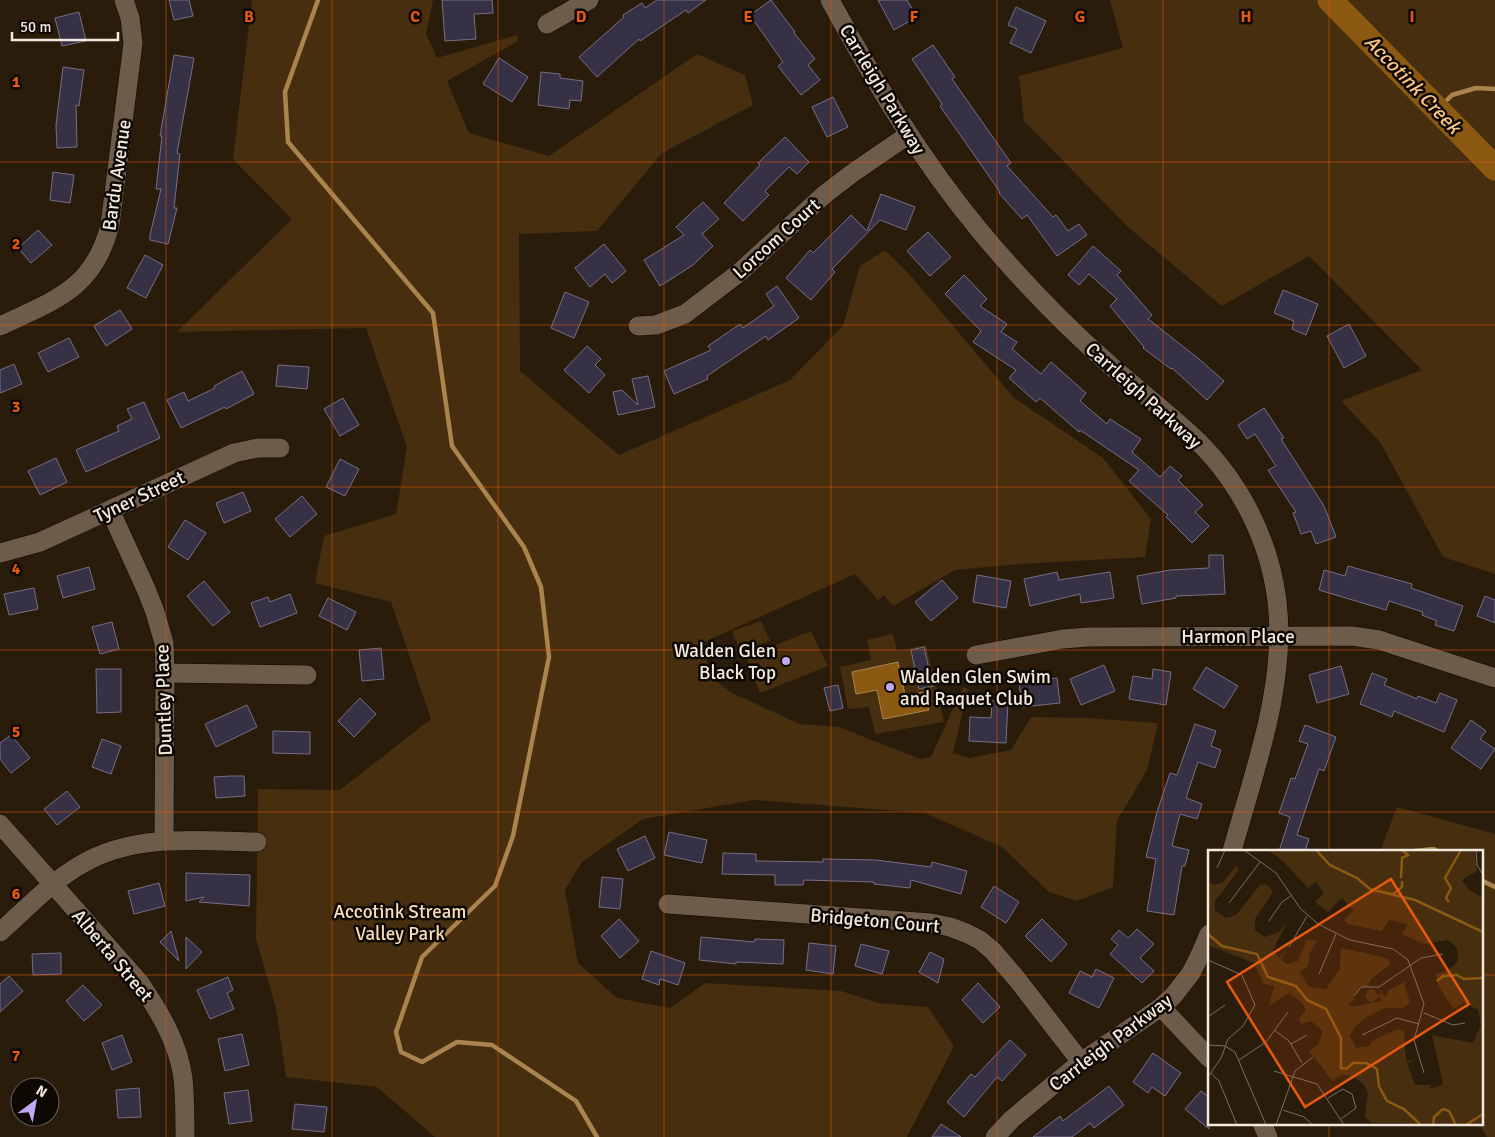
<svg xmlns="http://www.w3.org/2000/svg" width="1495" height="1137" viewBox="0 0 1495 1137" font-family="Signika,sans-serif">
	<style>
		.green { fill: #472e0e }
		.water { fill: #8b5911; stroke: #aa844f }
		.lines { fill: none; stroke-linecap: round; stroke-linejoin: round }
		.stream { stroke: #aa844f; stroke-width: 4.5 }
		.river { stroke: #8b5911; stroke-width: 25 }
		.building { fill: #373145; stroke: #766f86 }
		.minor-casing { stroke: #120600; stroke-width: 20 }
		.minor { stroke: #6d5c4a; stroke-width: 19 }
		.grid { fill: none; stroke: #e8590c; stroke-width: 1; stroke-opacity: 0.55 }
		.poi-dot { fill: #c1a8f3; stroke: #0e0803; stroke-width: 2 }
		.labels { text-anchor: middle; stroke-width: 5; stroke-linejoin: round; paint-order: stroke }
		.street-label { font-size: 19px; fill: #f3eadf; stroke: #0e0803 }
		.poi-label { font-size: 19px; fill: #f3eadf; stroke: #0e0803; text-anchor: end }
		.park-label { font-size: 19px; fill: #f8dbbb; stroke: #0e0803 }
		.water-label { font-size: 20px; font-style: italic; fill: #fdc481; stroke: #0e0803 }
		.inset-river { fill: none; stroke: #8b5911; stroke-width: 2.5 }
		.inset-road { fill: none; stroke: #7a6e60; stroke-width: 1 }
		.view { fill: #e8590c; fill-opacity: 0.15; stroke: #e8590c; stroke-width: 2.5 }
		.inset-edge { fill: none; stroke: #f3eadf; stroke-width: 2.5 }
		.grid-label { font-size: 16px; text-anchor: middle; font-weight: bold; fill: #e8590c; stroke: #0e0803; stroke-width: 5; stroke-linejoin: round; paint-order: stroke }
	</style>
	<rect width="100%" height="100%" fill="#2a1c0b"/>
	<!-- green -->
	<path class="green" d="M252 0H433L426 34 437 58 517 35 518 41 447 81 469 133 549 156 697 54 745 75 753 105 662 153 597 231 519 234 520 371 619 455 790 380 843 326 860 266 885 250 910 275 1014 398 1103 458 1151 519 1145 557 1020 564 955 570 893 606 884 595 878 600 855 574 702 643 712 678 732 693 800 724 839 727 920 759 931 757 963 687 968 689 953 753 969 758 1011 750 1031 717 1086 718 1158 723 1147 770 1117 821 1113 887 1077 901 1049 892 1002 847 925 813 754 800 643 819 582 862 565 890 578 963 617 998 670 1008 705 983 841 991 878 1003 928 1007 954 1046 907 1137H435L377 1087 286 1077 276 1008 256 939 258 789 340 790 431 719 391 602 315 583 324 536 396 514 407 447 366 328 177 332 292 219 233 159Z
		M1110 0H1495V574L1443 557 1380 442 1341 401 1422 370 1309 256 1222 306 1128 227 1024 121 1019 76 1123 48Z
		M761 621 770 641 740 651 732 631Z
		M811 631 828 666 760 693 746 657Z
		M893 634 897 651 926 645 944 722 875 734 869 707 848 709 840 667 871 660 867 640Z
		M1397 807 1495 834V1137H1487L1479 1123H1481V851H1380Z"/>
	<!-- water -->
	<path class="water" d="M898 662 905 695 925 692 929 710 883 719 877 690 856 694 852 672Z"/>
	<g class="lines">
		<!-- stream -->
		<path class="stream" d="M318 0 285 92 288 142 433 313 452 446 524 547 541 587 549 657 513 836 495 886 422 957 396 1032 401 1052 422 1062 457 1042 492 1045 576 1101 597 1137
			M1438 109 1452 95 1476 88 1495 89
			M1415 851 1434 849 1437 851
			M1481 880 1495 887"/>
		<!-- river -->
		<path class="river" d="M1330 0 1495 168"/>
	</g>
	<!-- building -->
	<path class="building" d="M169 0H189L193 16 174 20Z
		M442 0H492L493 13 474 14 476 39 445 41Z
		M657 0H706L688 13 686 10 640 41 639 39 597 77 579 57 624 17 623 15 642 3 645 8Z
		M771 0 795 32 794 33 815 59 808 65 820 80 801 95 778 66 783 62 750 15Z
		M878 0H907L917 17 894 30Z
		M1016 7 1046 21 1031 53 1010 43 1017 29 1008 25Z
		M79 12 86 41 62 46 55 18Z
		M933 45 955 77 952 79 1011 163 1007 166 1053 217 1056 215 1068 231 1079 224 1087 235 1057 256 1027 215 1022 219 999 193 1000 192 940 106 942 104 912 59Z
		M174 55 194 58 177 153 180 154 174 208H177L168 244 150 240V235L161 189H156L162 136H160Z
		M499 58 528 77 512 102 483 84Z
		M63 67 84 70 79 106 76 105 77 147 57 148 56 125Z
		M541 72 560 74V78L583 81 581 101 570 100 569 109 538 105Z
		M833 97 848 127 827 137 812 107Z
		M785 137 809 162 797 174 789 167 765 191 769 195 743 221 724 203 760 165 758 163Z
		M53 172 74 175 70 203 50 200Z
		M881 194 915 207 906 230 880 220 832 269 835 272 811 300 786 278 810 250 813 253 851 215 867 231Z
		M703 202 719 219 702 234 713 246 693 265 660 286 644 260 684 235 676 227Z
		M38 230 52 245 31 263 18 248Z
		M928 232 951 257 930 276 907 251Z
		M604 244 626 271 612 283 605 274 590 287 575 268Z
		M1093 246 1121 271 1117 275 1152 315 1148 319 1199 359 1224 381 1207 400 1172 368 1171 369 1143 348 1144 347 1110 306 1117 299 1089 274 1079 285 1068 275Z
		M145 255 163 265 146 298 127 288Z
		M964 275 987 299 980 306 1007 324 1001 332 1017 342 1012 349 1041 374 1051 362 1086 393 1080 401 1107 424 1110 419 1141 439 1132 452 1160 477 1170 466 1182 476 1178 480 1203 505 1195 512 1209 526 1192 543 1166 517 1168 515 1129 481 1139 470 1080 430 1079 432 1040 398 1036 402 1009 378 1016 370 973 342 981 331 945 294Z
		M777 286 799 318 768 340 766 336 707 376 708 379 674 394 664 371 711 350 708 346 740 324 743 328 774 306 766 294Z
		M1283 290 1318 304 1306 335 1292 329 1294 321 1274 313Z
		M565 292 589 302 574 338 551 328Z
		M120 310 132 329 106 346 94 326Z
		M1349 324 1366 356 1344 368 1327 336Z
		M69 338 79 357 48 372 38 353Z
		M587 346 601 359 595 365 605 375 589 393 564 370Z
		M14 364 22 384 0 393V370Z
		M278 365 309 367 307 389 276 386Z
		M242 371 254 394 226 409 225 407 181 428 167 400 184 392 188 401 215 388 214 386Z
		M648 376 655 407 618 415 613 392 622 390 638 405 632 379Z
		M343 398 359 425 340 436 324 409Z
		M144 402 160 438 86 472 76 450 119 431 117 426 132 419 127 409Z
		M1264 408 1284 438 1281 439 1324 506 1336 537 1316 544 1311 531 1301 534 1293 513 1296 512 1268 470 1276 466 1255 434 1247 439 1238 425Z
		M56 458 67 482 40 495 28 471Z
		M340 459 359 469 345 496 326 487Z
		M243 492 251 511 224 523 216 503Z
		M302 496 317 514 290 537 275 519Z
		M185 520 206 533 188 560 168 547Z
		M1209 555H1223L1225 594 1176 596V598L1142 604 1137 576 1170 570 1209 568Z
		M1348 566 1412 584 1411 588 1463 606 1454 631 1435 625 1437 621 1422 615 1423 612 1389 601 1386 610 1319 590 1324 570 1345 576Z
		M89 567 95 589 63 598 57 576Z
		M1057 572 1059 580 1110 572 1114 598 1081 603 1080 594 1030 606 1024 579Z
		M977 575 1011 581 1006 608 973 602Z
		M942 580 958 598 931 621 915 602Z
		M204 581 230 612 213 626 187 596Z
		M34 588 38 609 9 615 4 594Z
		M290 594 297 613 260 627 251 603 268 597 270 602Z
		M1485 596 1495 600V623L1477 616Z
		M328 598 356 612 347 630 319 616Z
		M112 622 119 649 100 654 92 627Z
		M924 647 933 686 919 689 911 650Z
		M381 648 384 679 362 681 359 650Z
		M1104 665 1115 691 1081 705 1070 679Z
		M1341 666 1349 694 1317 703 1309 675Z
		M1206 667 1238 686 1224 708 1193 689Z
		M96 669H121V712L97 713Z
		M1153 669 1171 672 1166 705 1129 699 1133 676 1152 679Z
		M1372 673 1387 679 1384 685 1417 699 1418 696 1436 703 1440 693 1457 700 1444 732 1394 711 1392 717 1360 704Z
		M1057 678 1060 703 1022 707 1019 682Z
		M838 685 843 708 830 711 824 688Z
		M360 698 376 714 354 737 338 721Z
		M992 701 1008 702 1006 743 969 741 970 717 991 718Z
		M247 705 257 727 216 747 205 724Z
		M1471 720 1486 731 1480 739 1495 749 1481 769 1451 748Z
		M1195 724 1216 731 1211 746 1221 750 1215 768 1198 762 1186 798 1202 804 1197 819 1180 814 1172 846 1189 850 1185 866H1182L1174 915 1147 911 1156 859 1146 857 1157 812 1170 773 1177 775Z
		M1305 725 1336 737 1324 771 1319 769 1297 835 1309 839 1305 851H1279L1290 817 1279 813 1291 778 1295 779 1308 744 1299 741Z
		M273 731 310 732V754L273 753Z
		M11 735 30 758 11 773 0 759V743Z
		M102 739 121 746 111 774 92 767Z
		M230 776H244L245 796 216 798 214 777Z
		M67 791 80 807 57 825 44 809Z
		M669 832 707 840 702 863 664 855Z
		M645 836 655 858 628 871 617 849Z
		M723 853 756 854V861L823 862V859L876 860 931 867 932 862 967 871 961 894 911 880 910 888 874 884V882L804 880 803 885H775V875L722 874Z
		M186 873 250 875 249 906 199 902 204 897 186 901Z
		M602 877 623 879 620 909 599 907Z
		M159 883 165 906 134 914 128 891Z
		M994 886 1019 902 1006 923 981 907Z
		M619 919 639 941 620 958 601 936Z
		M1042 919 1067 944 1051 962 1025 936Z
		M1137 929 1154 944 1140 958 1154 971 1142 983 1110 954 1118 945 1111 939 1119 930 1128 938Z
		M171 931 179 961 160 942Z
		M186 937 202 952 186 969Z
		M701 937 754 942 755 939 784 940 783 964 736 962V964L699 960Z
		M809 943 836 946 833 974 806 970Z
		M861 944 889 951 882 974 855 966Z
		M651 951 685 963 678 985 660 979 659 985 642 979Z
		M930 952 944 959 938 983 919 972Z
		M61 953V974L33 975 32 954Z
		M1096 969 1114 978 1099 1008 1069 993 1080 971 1092 977Z
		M9 976 23 991 0 1012V984Z
		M228 977 233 990 227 993 234 1009 210 1019 197 990Z
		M978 983 1000 1007 983 1023 962 1000Z
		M83 985 102 1005 84 1021 66 1001Z
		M242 1034 249 1065 225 1071 218 1039Z
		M122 1035 132 1062 112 1070 102 1043Z
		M1010 1040 1026 1055 1002 1081 997 1077 964 1117 947 1102 971 1074 975 1077Z
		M1153 1053 1181 1073 1165 1096 1152 1087 1148 1093 1133 1082Z
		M1109 1086 1124 1105 1094 1128 1090 1123 1072 1137H1033L1060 1116 1063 1121Z
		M139 1088 141 1117 118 1118 116 1090Z
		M248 1090 252 1121 229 1124 224 1093Z
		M1201 1091 1209 1097V1129L1185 1109Z
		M295 1104 327 1107 324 1132 292 1129Z
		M941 1124 961 1137H932Z"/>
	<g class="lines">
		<defs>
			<path id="minor" d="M830 0C874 81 921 160 980 231 1020 279 1064 325 1111 366 1137 389 1164 410 1189 433 1237 476 1269 537 1277 601 1287 685 1254 771 1232 851
				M547 24 589 0
				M0 326C55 300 94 289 110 225L133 43 130 18 124 0
				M638 326 656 325 685 314 740 272 825 194 854 172 908 135
				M110 510 146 589 155 612 164 643 165 673 164 840
				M0 553 40 542 234 453 258 448H280
				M976 655 1063 639 1088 637 1352 636 1379 640 1495 678
				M165 673 307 675
				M0 824 140 983C160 1013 178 1042 183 1078 185 1098 185 1118 185 1137
				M668 904 931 923 950 927 966 933 980 940 993 951 1016 978 1081 1062
				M0 932C25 910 53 880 82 864 135 833 198 841 257 842
				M1161 1007 1209 1058
				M1262 1123 1268 1137
				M995 1137 1012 1119 1081 1062 1161 1007 1174 995 1191 973 1200 955 1209 934"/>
		</defs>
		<!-- minor casing -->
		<use href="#minor" class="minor-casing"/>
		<!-- minor -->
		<use href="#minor" class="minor"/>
	</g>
	<!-- grid -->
	<path class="grid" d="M166 0V1137M332 0V1137M498 0V1137M664 0V1137M831 0V1137M997 0V1137M1163 0V1137M1329 0V851M0 162H1495M0 325H1495M0 487H1495M0 650H1495M0 812H1495M0 975H1209M1481 975H1495M1329 1123V1137"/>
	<!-- markers -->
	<g class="poi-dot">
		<circle cx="786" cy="661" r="5"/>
		<circle cx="890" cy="687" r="5"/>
	</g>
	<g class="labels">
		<!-- street labels -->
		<g class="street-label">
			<text transform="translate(883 89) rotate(59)" y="7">Carrleigh Parkway</text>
			<text transform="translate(116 175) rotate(-82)" y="7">Bardu Avenue</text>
			<text transform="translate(776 238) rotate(-42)" y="7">Lorcom Court</text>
			<text transform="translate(1144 395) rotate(42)" y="7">Carrleigh Parkway</text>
			<text transform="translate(139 496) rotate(-25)" y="7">Tyner Street</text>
			<text x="1238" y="643">Harmon Place</text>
			<text transform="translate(163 700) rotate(-92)" y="7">Duntley Place</text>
			<text transform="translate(875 920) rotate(5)" y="7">Bridgeton Court</text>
			<text transform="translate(113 955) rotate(50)" y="7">Alberta Street</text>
			<text transform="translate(1110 1042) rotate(-37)" y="7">Carrleigh Parkway</text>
		</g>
		<!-- poi labels -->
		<g class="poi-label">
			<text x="776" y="657">Walden Glen<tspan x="776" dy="22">Black Top</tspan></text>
			<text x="900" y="683" text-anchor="start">Walden Glen Swim<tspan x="900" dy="22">and Raquet Club</tspan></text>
		</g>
		<!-- park labels -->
		<g class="park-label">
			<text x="400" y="918">Accotink Stream<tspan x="400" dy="22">Valley Park</tspan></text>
		</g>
		<!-- water labels -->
		<g class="water-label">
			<text transform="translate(1413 84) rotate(46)" y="7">Accotink Creek</text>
		</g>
	</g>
	<!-- overview -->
	<g transform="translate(1208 850)">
		<rect width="275" height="275" fill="#2a1c0b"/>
		<path d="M60 0H266L269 21 254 30 261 40 275 48V275L164 273 157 267 160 243 155 234 146 227 135 225 124 230 101 201 110 195 115 181 103 171 93 174 91 168 98 161 94 153 81 143 61 156 66 136 55 133 46 113 0 95V31L5 35 14 33 28 16 31 20 7 51V60L18 68 28 65 52 35 58 34 65 42 47 69V80L57 87 71 82 80 70 65 100 71 108 78 100 73 110 79 114 90 111 99 90 109 91 102 103 100 116 92 122 101 137 118 139 132 119 133 98 171 106 181 110 183 114 163 129 159 137 152 136 145 147 147 149 140 154 144 157 173 151 172 146 165 152 161 151 157 147 160 140 165 139 172 146 173 141 177 148 181 140 196 132 202 153 195 158H176L157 168 146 178 142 186 148 198 162 196 164 191 190 179 196 181 198 211 210 209 199 213 207 235H223L222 239 235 234 224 185 265 193 273 175 270 160 257 153 245 159 230 134 228 124 241 120 250 111 249 98 240 90 216 94 194 84 200 74 181 70 174 81 140 74 136 70 145 60 134 48 120 62 107 52 116 43 108 32 100 38 76 12Z" fill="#472e0e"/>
		<path class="inset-river" d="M108 0 122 15 149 28 162 39 207 50 275 82M193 28 194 8 200 5 194 0M184 45 194 37V31M241 52 238 48 243 38 237 28 253 0M0 84 14 96 49 104 60 127 88 136 99 150 118 159 133 188V218L138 219 145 213H158L169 219 171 236 179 251 196 259 213 275M229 131 235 126 249 125 256 129 275 128M225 275 226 267 235 259 241 261 248 275M258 275 275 264"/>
		<path class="inset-road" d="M36 0 68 23 92 58 110 74 142 90 185 99 200 110 216 154 206 190 216 223M268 0 269 15 275 25M9 18 17 0M21 53 52 12M61 71 74 52 84 45M81 97 99 66M0 110 34 125 47 155 35 176 20 189 13 208 0 227M111 124 128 84M146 146 153 137H171L213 108 235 104M216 163 245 175 257 173M0 167 17 155M66 180 81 191 94 213M154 185 189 168 211 174M83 194 99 185M0 195 17 196 27 202 58 275M31 210 58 192 80 162M66 221 109 234 136 275M3 223 11 231 29 275M120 248 135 239 144 244 148 258 133 269M75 260 96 267 105 275M68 275 87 221 105 207"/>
		<path class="view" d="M183 29 261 154 97 257 19 132Z"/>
		<rect width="275" height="275" class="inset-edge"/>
	</g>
	<g class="grid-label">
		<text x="249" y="22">B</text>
		<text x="415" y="22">C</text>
		<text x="581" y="22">D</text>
		<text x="748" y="22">E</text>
		<text x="914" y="22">F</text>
		<text x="1080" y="22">G</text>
		<text x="1246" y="22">H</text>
		<text x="1412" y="22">I</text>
		<text x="16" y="87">1</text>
		<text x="16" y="249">2</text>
		<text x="16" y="412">3</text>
		<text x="16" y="574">4</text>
		<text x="16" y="737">5</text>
		<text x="16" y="899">6</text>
		<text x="16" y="1061">7</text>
	</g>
	<!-- north arrow -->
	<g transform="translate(35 1102) rotate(32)"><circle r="24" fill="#0e0803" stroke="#6a625b"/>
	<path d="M0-4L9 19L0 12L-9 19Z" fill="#c1a8f3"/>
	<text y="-8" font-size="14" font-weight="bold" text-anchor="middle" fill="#f3eadf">N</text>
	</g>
	<!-- scale -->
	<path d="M12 32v8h106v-8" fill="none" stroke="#f3eadf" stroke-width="2.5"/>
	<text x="20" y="32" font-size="15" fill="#f3eadf" stroke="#0e0803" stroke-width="4" paint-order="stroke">50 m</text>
</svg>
